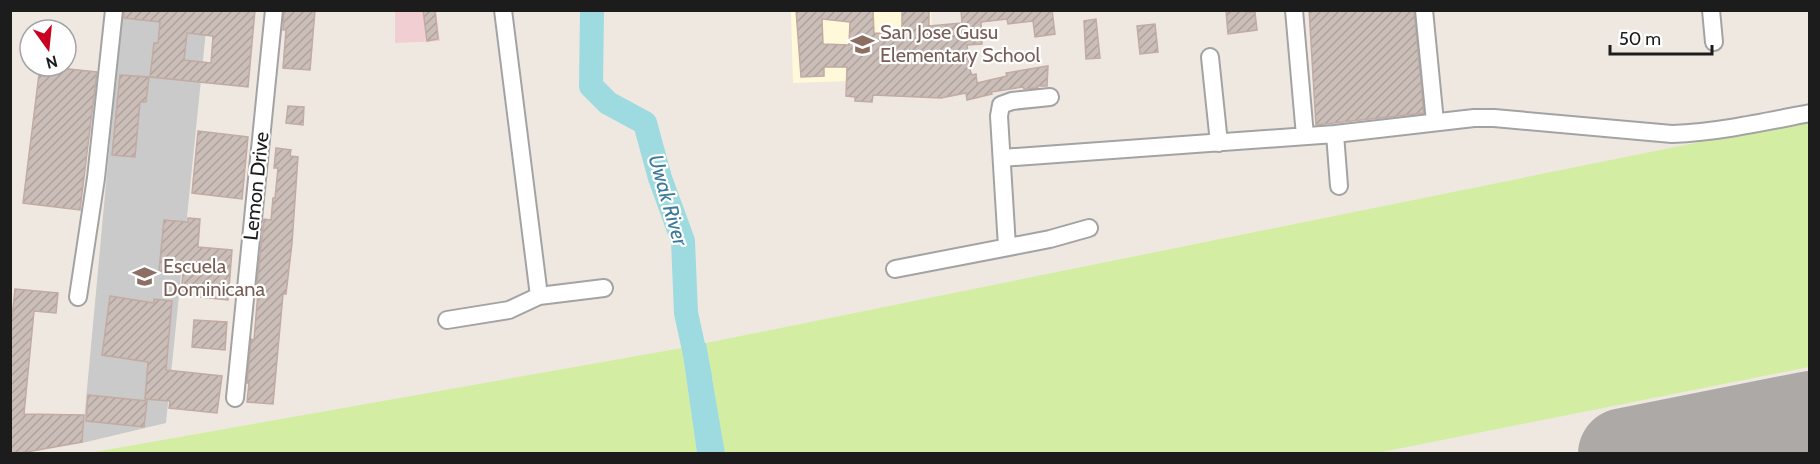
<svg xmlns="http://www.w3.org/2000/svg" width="1820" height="464" viewBox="0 0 1820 464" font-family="Cabin,sans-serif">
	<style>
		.commercial { fill: #f1ced2 }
		.education { fill: #fff9da }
		.religious { fill: #cacaca }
		.grass { fill: #d3eea2 }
		.water { fill: #9ddbe0 }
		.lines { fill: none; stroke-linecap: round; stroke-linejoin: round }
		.river { stroke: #9ddbe0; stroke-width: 24 }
		.runway { stroke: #aca9a6; stroke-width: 92 }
		.building { fill: url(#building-hatch); stroke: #c1aba2; stroke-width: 1.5; fill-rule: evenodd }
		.minor-casing { stroke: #a3a3a3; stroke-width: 20 }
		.minor { stroke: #fff; stroke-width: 16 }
		.labels { text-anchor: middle; stroke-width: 4.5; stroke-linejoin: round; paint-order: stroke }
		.education-label { font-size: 20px; fill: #785e54; stroke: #fff; text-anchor: start }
		.street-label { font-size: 20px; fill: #1c1c1c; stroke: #fff }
		.water-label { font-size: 21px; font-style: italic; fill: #3b7a9b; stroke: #fff }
	</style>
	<defs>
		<pattern id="building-hatch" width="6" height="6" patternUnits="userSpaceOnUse" patternTransform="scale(1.5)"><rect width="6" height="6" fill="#cbbdb7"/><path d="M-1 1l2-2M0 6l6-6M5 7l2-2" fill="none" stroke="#aea29d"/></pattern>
	</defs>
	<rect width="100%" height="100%" fill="#efe8e1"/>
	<!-- commercial -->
	<path class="commercial" d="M395 11H436L440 41 395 43Z"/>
	<!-- education -->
	<path class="education" d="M791 11H931L933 78 793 83Z"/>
	<!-- religious -->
	<path class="religious" d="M122 11H208L166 423 82 443Z"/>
	<!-- grass -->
	<path class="grass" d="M1809 120V367L1377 453 725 454 706 343Z
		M682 348 697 453 83 454Z"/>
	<!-- water -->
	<path class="water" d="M706 343 725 453H697L682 348Z"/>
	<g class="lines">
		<!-- river -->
		<path class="river" d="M592 10 591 86 608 103 645 123 660 178 683 241 686 313 700 377"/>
		<!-- runway -->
		<path class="runway" d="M1624 454 1810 417"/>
	</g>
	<!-- building -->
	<path class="building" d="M124 10H255L248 87 150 77 154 43H158L160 22 124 18ZM187 33 213 36 211 63 184 60Z
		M284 10H315L310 70 283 68 286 30H283Z
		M423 10H435L438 39 427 41Z
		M796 10H873L874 33 902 34V10H929V26L962 23 961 10H1052L1055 34 1035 37 1033 21 1008 24 1007 19 981 22 982 44 967 45 970 70 972 75 976 74 977 83 1007 76 1006 73 1048 66 1047 86H1037L1038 88 1024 89 1023 87 991 92 992 94 967 100 966 93 941 98 873 95 872 102 855 101V97L846 96 847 67H824V76L801 77ZM822 19 850 22 849 45 823 44Z
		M1226 10H1246V13L1255 12 1257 30 1228 34Z
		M1309 10H1414L1424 113 1316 125Z
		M1096 19 1100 58 1086 59 1084 21Z
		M1155 24 1158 52 1140 54 1137 26Z
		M40 66 97 72 80 210 23 203Z
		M120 75 149 77 146 102H140L135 157 112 155Z
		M288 106 304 107 303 125 286 123Z
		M198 131 248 137 242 199 192 193Z
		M276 148 291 150 290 156 298 157 292 243 286 294H283L273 404 247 402 249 383H247L251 339 254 340 258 292 256 291 264 219 271 220 273 198H275L278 168H274Z
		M188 218 200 219 198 247 232 250 228 300 181 295 183 273 159 271 164 220 188 222Z
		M15 289 58 293 56 313 34 311 24 414 84 415 82 442 21 453H10V318H12Z
		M110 296 154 303V299L172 301 166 370 222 376 217 413 169 408 170 401 145 399 148 362 102 355Z
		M194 320 227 322 225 350 192 347Z
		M88 395 147 401 144 427 86 421Z"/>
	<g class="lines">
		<defs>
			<path id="minor" d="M503 10 539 296
				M1294 10 1305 136
				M1424 10 1435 122
				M1711 10 1714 42
				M1210 57 1219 143
				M1335 134 1339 186
				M1002 158 1335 134 1474 118H1494L1672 134C1719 132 1764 122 1810 113
				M1007 247 999 116 1001 105 1012 101 1050 97
				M895 269 1050 239 1089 228
				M78 297 96 178 114 10
				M447 320 509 310 539 296 604 288
				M235 398 274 10"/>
		</defs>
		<!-- minor casing -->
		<use href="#minor" class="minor-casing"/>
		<!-- minor -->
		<use href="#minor" class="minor"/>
	</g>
	<!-- icons -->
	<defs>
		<symbol id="school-bare" viewBox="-9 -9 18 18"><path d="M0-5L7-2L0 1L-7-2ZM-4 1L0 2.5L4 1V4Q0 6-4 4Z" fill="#8d6e63" stroke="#fff" stroke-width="2.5" paint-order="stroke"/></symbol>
	</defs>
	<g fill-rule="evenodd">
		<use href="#school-bare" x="846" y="28" width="33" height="33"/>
		<use href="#school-bare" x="128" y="260" width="33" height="33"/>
	</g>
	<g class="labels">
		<!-- education labels -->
		<g class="education-label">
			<text x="880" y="39">San Jose Gusu<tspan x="880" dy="23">Elementary School</tspan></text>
			<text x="163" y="273">Escuela<tspan x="163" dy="23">Dominicana</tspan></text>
		</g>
		<!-- street labels -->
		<g class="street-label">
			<text transform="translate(256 186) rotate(-84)" y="7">Lemon Drive</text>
		</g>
		<!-- water labels -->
		<g class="water-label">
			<text transform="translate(668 200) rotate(74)" y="7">Uwak River</text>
		</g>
	</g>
	<!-- border -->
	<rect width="1820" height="464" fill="none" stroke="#1c1c1c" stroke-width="24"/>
	<!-- north arrow -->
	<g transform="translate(48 48) rotate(165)"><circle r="28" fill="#ffffff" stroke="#a4a4a4" stroke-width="1.5"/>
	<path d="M0-4.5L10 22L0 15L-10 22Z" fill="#c9001f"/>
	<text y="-9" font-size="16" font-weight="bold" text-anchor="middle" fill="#1c1c1c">N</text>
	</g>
	<!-- scale -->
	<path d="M1610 45v9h102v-9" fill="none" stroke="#1c1c1c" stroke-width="3"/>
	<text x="1619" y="45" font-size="18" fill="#1c1c1c" stroke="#ffffff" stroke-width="4.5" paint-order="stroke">50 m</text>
</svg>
